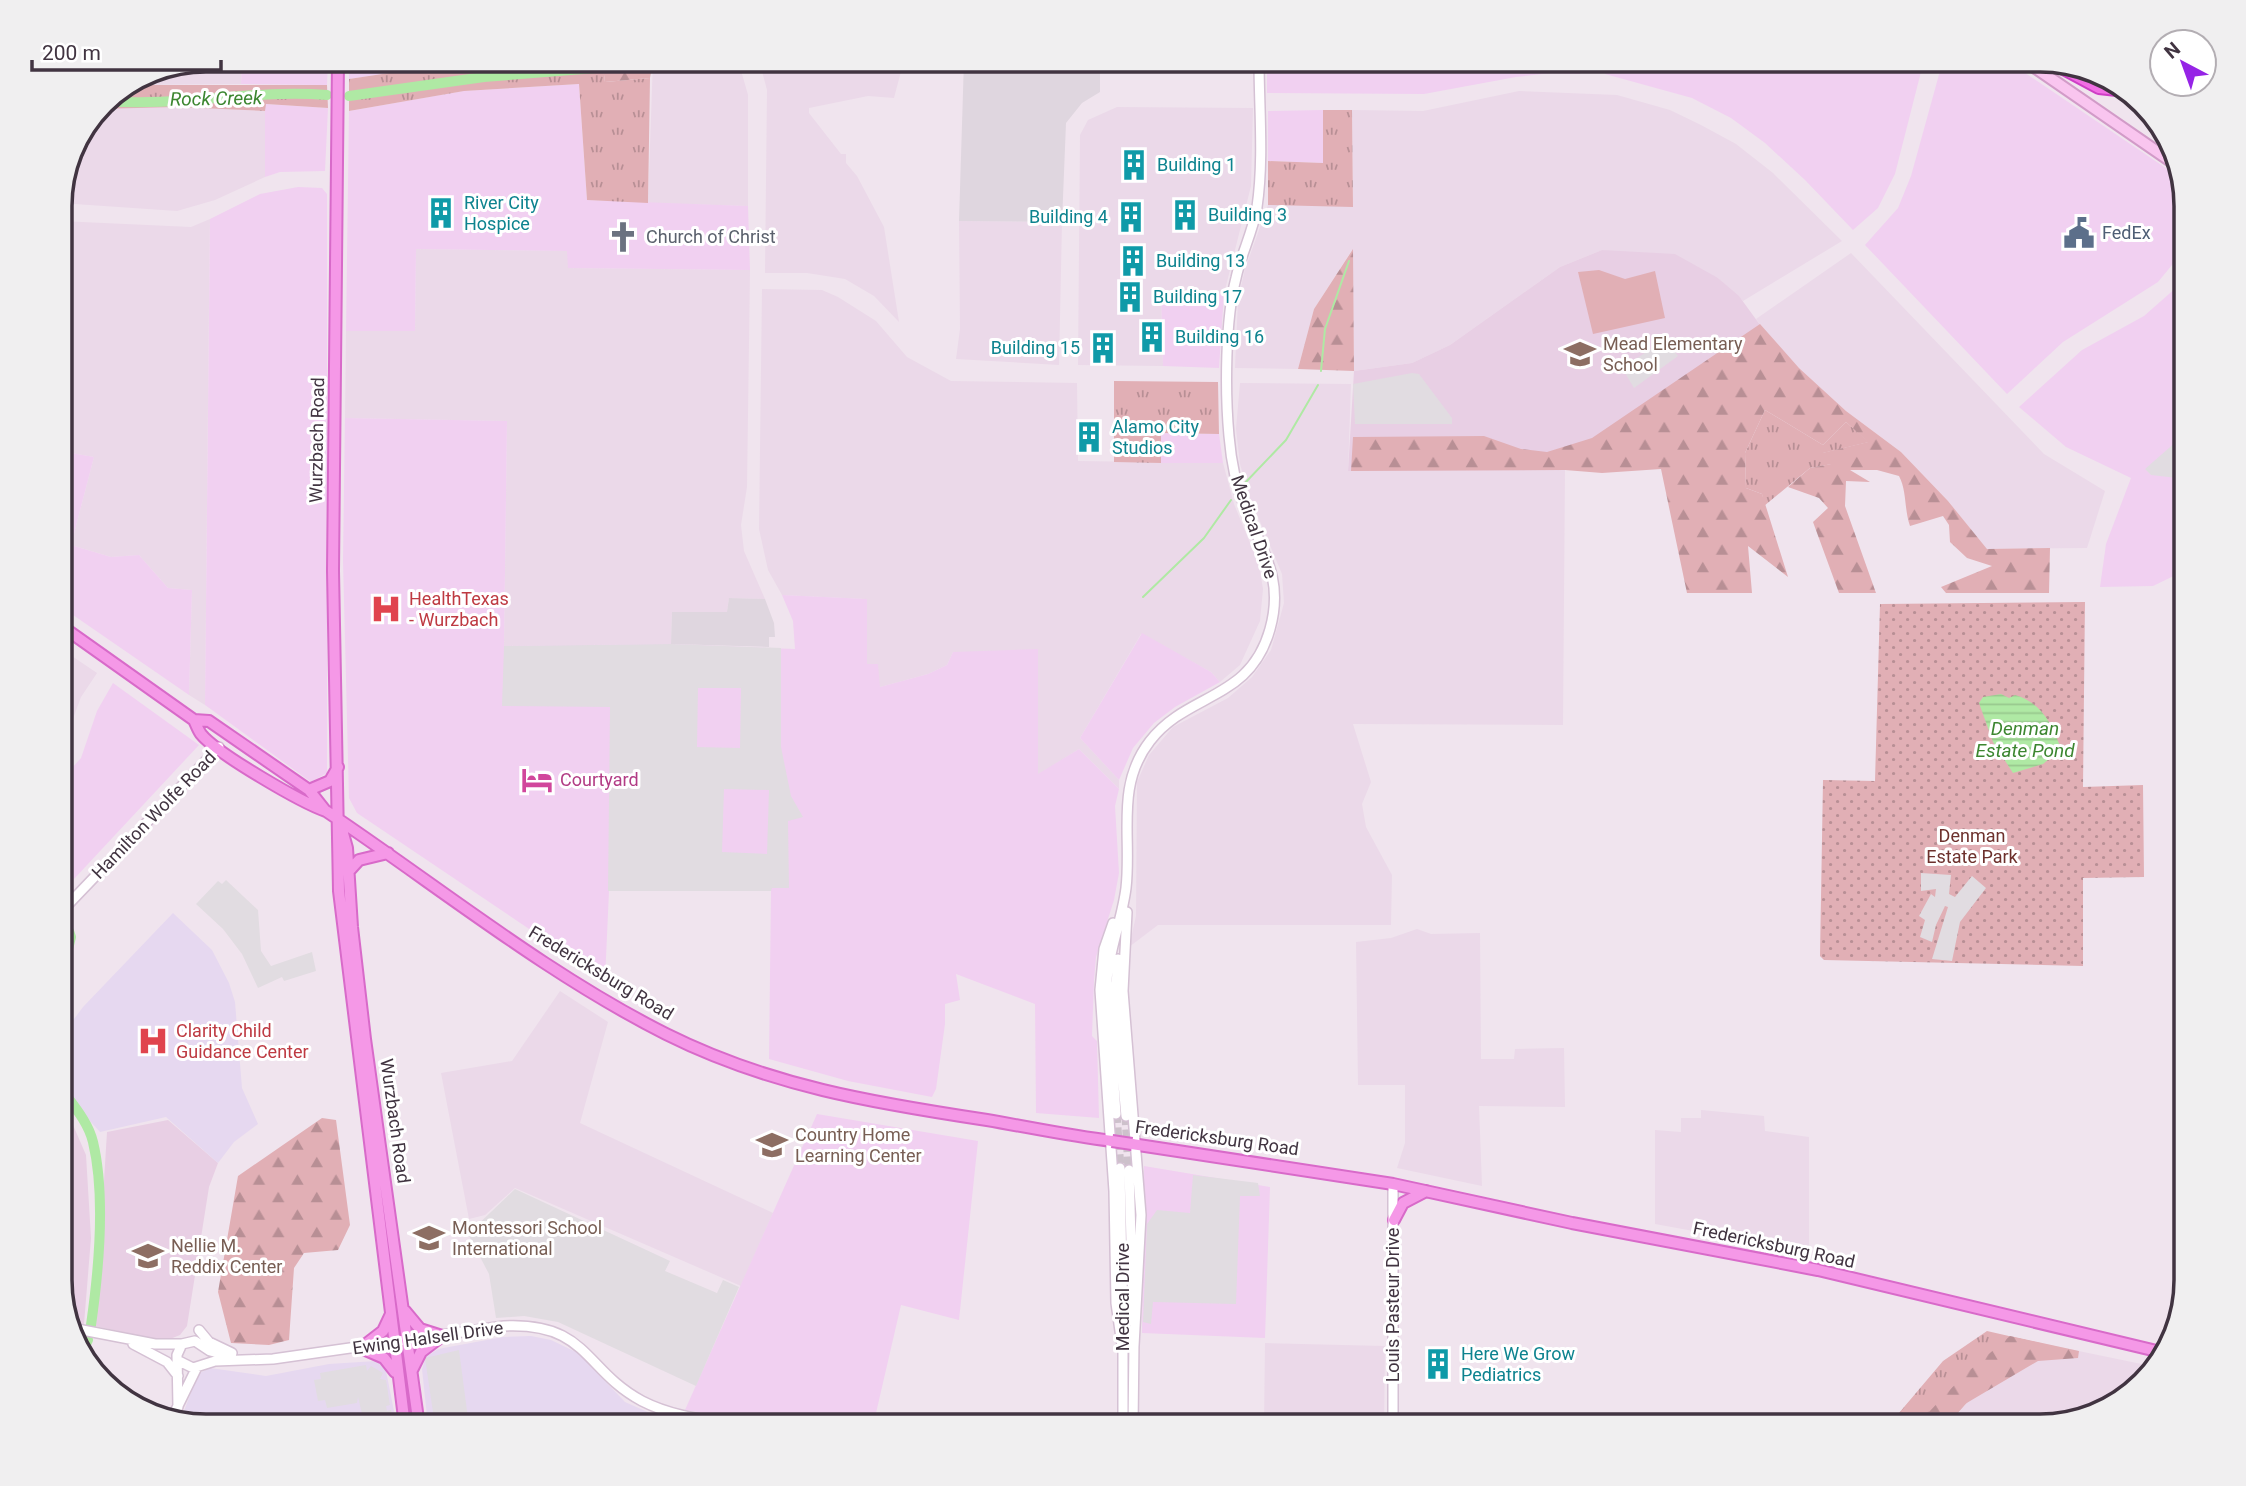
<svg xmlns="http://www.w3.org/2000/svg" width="2246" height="1486" viewBox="0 0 2246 1486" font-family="Roboto,sans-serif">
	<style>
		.residential { fill: #ebd9e9 }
		.commercial { fill: #f1d0f1 }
		.industrial { fill: #dfd6df }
		.education { fill: #e8cfe4 }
		.medical { fill: #e6d8f0 }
		.grass { fill: url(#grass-tufts) }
		.forest { fill: url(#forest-firs) }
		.park { fill: url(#park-dots) }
		.pitch { fill: #e1afb5 }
		.parking { fill: #e1dce1; fill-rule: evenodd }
		.water { fill: url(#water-rules) }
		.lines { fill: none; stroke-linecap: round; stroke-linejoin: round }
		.stream { stroke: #afe9a4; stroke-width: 2 }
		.river { stroke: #afe9a4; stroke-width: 10 }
		.tertiary-tunnel { stroke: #cdc1cb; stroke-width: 9; stroke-dasharray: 9 4.5; stroke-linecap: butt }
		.tertiary-casing { stroke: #d5c1d4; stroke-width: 12 }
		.secondary-casing { stroke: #d29bc8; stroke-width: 14 }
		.primary-casing { stroke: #d86ac9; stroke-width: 14 }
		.motorway-casing { stroke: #ce3fc5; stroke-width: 16 }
		.tertiary { stroke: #fff; stroke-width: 9 }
		.secondary { stroke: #f9c5ef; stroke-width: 10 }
		.primary { stroke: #f598e7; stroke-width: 10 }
		.motorway { stroke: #f16ee4; stroke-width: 12 }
		.primary-bridge-casing { stroke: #d86ac9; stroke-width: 14; stroke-linecap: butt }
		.primary-bridge { stroke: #f598e7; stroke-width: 10 }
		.labels { text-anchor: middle; stroke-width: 6; stroke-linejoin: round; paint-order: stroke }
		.culture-label { font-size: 18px; fill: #0d838f; stroke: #fff; text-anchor: start }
		.service-label { font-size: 18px; fill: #4e5e75; stroke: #fff; text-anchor: start }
		.worship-label { font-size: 18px; fill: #5b616d; stroke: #fff; text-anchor: start }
		.education-label { font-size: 18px; fill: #785e54; stroke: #fff; text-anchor: start }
		.street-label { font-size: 18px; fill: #413441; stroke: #fff }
		.health-label { font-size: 18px; fill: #be3a42; stroke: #fff; text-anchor: start }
		.hotel-label { font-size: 18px; fill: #b23c85; stroke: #fff; text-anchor: start }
		.park-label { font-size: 18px; fill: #6d312d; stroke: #fff }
		.water-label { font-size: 19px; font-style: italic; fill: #3c8630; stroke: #fff }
		.rim { fill: none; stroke: #413441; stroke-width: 3.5 }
	</style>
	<defs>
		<pattern id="grass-tufts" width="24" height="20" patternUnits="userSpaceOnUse" patternTransform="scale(1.75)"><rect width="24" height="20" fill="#e1afb5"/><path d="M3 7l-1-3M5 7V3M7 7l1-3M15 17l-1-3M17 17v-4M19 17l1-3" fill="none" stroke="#b88f95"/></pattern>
		<pattern id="forest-firs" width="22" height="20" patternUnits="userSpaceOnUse" patternTransform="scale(1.75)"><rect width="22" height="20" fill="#e1afb5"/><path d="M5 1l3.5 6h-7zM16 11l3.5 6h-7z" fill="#b88f95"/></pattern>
		<pattern id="park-dots" width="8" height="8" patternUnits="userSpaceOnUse" patternTransform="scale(1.75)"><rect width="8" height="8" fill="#e1afb5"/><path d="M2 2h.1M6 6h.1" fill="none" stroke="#b88f95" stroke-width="1.8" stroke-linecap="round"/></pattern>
		<pattern id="water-rules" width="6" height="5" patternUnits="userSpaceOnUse" patternTransform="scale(1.75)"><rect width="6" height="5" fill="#afe9a4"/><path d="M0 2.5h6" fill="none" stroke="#98c88e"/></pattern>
	</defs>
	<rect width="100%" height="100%" fill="#f0e4ee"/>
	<!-- residential -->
	<path class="residential" d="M206 60H242L241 84 128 85 150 71Z
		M422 60H565L422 68Z
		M653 60H738L748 95V206L648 203Z
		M759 60H904L894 98 868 96 809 108V113L841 154H846V163L857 176 884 227 899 322 874 296 845 279 807 273H765L767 90Z
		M1519 91 1617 95 1670 110 1701 125 1736 144 1773 173 1842 241 1743 301 1718 278 1602 250 1560 267 1450 345 1412 363 1354 371 1352 250 1314 309 1298 369 1235 368 1238 300 1245 269 1268 205 1353 206 1352 110 1423 111Z
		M177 107 265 111V177L215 200 177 211 60 203 74 142 98 109Z
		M1117 107 1253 108 1251 186 1224 294H1161L1163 366 1078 365 1080 135 1088 120Z
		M210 219 209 300 205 705 189 695 192 590 168 588 139 555 111 557 71 545 94 457 60 451V221L191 227Z
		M959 221 1062 222 1059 365 956 359 960 329Z
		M416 249 568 251V268L750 270 747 487 741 525 744 551 765 599 729 598 727 612H672L671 644 504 646 507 421 345 418 346 331H415Z
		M1851 253 2044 454 2105 491 2087 548 1987 549 1948 501 1901 452 1846 411 1799 368 1763 329 1756 319Z
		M762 289 822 290 838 297 876 321 907 357 951 381 1077 383 1078 461 1223 463 1234 504 1259 565 1263 589 1260 621 1240 665 1220 682 1211 672 1141 634 1080 738 1119 780V789L1079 749 1038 775 959 652H953L947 665 928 674 880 687 867 664 866 599 782 595 768 570 759 529Z
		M1240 383 1351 384 1348 471 1565 470 1563 725 1353 724 1371 782 1362 804 1366 827 1392 875 1391 925H1158L1129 947 1136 916 1137 782 1149 755 1173 727 1228 698 1252 677 1271 650 1284 603 1282 574 1248 493 1240 464 1236 429Z
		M60 648 97 673 81 697 60 754Z
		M1417 929 1431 934 1480 933 1481 1059H1514L1515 1049 1564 1048 1565 1107 1479 1106 1482 1186 1397 1168 1405 1143V1085H1358L1356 942 1391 938Z
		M560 991 608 1022 580 1123 773 1213 741 1286 515 1188 485 1215 469 1219 441 1073 512 1061Z
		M1701 1110 1764 1116 1765 1131 1809 1137V1252L1655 1224V1130L1681 1132V1118H1701Z
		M1265 1343 1385 1346 1384 1426H1264Z
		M2040 1343 2156 1367 2113 1407 2040 1426H1946L1990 1377Z"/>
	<!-- commercial -->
	<path class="commercial" d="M242 60H328L327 85 241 84Z
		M349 60H422V68L349 79Z
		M1267 60H1582L1580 74 1552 73 1516 77 1424 94 1267 93Z
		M1606 60H1924L1895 174 1878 208 1853 230 1805 180 1765 143 1731 118 1692 98 1605 74Z
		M1943 60H2006L2179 177 2186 206V248L2158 282 2063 342 2007 394 1865 245 1898 208 1911 176Z
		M579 84 587 200 748 206 750 270 568 268 567 251 416 249 415 331H346L349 111 463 91Z
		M265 104 328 108 325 171 280 172 265 177Z
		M1323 110V163L1268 161V111Z
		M298 187 322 188 327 194V773L311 782 205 705 210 219 260 194Z
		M2186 279V570L2153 586 2100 587 2106 544 2131 478 2066 447 2019 407 2082 350 2144 316Z
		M1161 294H1224L1219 368 1163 366Z
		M345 418 507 421 504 646 671 644 795 649 793 621 782 595 867 599V664H878L880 687 928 674 947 665 953 652 1038 649V774L1079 749 1119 789 1115 806 1119 873 1114 900 1096 957 1094 981 1092 1036 1097 1041 1099 1118 1036 1113 1035 1004 956 974 960 1000 945 1004V1024L936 1089 932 1097 848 1081 769 1059 771 891H609L605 980 357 813 349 798 343 561Z
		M1161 433 1219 434 1223 463H1161Z
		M60 451 94 457 71 545 111 557 139 555 168 588 192 590 189 695 60 606Z
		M1142 633 1211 672 1220 682 1175 707 1154 723 1133 748 1119 780 1080 738Z
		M113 683 199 745 60 894V781L81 758 97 711Z
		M817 1114 978 1141 959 1320 901 1305 873 1426H780L685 1410Z
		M1144 1166 1270 1187 1265 1338 1142 1333Z"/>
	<!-- industrial -->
	<path class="industrial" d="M964 60H1100V92L1082 103 1066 123 1062 222 959 221Z
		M729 598 765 599 774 623 775 637H769V647L671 644 672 612H727Z"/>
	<!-- education -->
	<path class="education" d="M1602 250 1675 254 1718 278 1739 296 1763 329 1565 470 1348 471 1354 371 1412 363 1450 345 1560 267Z
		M60 1107 70 1118 86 1155 91 1238 84 1324 69 1321 60 1289Z
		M168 1120 218 1163 209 1187 187 1326 180 1335 165 1341 95 1326 107 1132Z"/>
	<!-- medical -->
	<path class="medical" d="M173 913 212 950 229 983 235 1002 242 1088 258 1124 234 1142 218 1163 166 1117 100 1132 69 1098 61 1071 71 1023 83 1007Z
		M531 1336 551 1340 578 1353 625 1402 668 1421 694 1426H428L422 1369 426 1357 438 1349 503 1337Z
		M376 1361 385 1366 397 1426H206L181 1419 198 1374 210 1368 266 1376 329 1364Z"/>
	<!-- grass -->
	<path class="grass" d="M565 60H602L605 82 650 78 648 203 587 200 579 84 464 91 349 111V79L422 68Z
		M128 85H327L328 108 266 104 265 111 177 107 98 109Z
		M1323 110H1352L1353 207 1268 205V161L1323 163Z
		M1114 381 1218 382 1219 434 1161 433V463L1114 462Z
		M1765 410 1823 445 1846 422 1869 442 1823 453 1832 464 1810 468 1764 506 1762 494 1746 488 1745 453Z
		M1987 1331 2040 1343 1990 1377 1946 1426H1888L1943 1361Z"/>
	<!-- forest -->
	<path class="forest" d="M602 60H653L650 78 605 82Z
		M1353 249 1354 371 1298 369 1314 309Z
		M1760 324 1799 368 1846 411 1901 452 1948 501 1987 549 2050 548 2049 593H1946L1941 587 1992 566 1967 558 1950 542 1949 525 1943 516 1910 526C1904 509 1907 491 1899 476L1877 470H1850L1870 482 1846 481 1845 506 1876 593H1839L1813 522 1828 508 1819 498 1788 487 1810 468 1831 464 1822 453 1868 442 1846 422 1823 445 1765 410 1745 453 1746 488 1762 494 1788 577 1748 546 1752 593H1687L1661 469 1602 473 1565 470 1351 471 1353 437 1484 436 1521 449 1547 452 1592 438Z
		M322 1118 336 1120 350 1225 338 1250 304 1253 294 1268 289 1340 269 1345 231 1343 218 1292 238 1176Z
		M2010 1336 2079 1351 2078 1358 2038 1361 1965 1404 1950 1422 1964 1426H1888L1909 1402 1929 1412 1964 1375Z"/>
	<!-- park -->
	<path class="park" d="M2085 602 2083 787 2143 785 2144 877 2083 878V966L1824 960 1820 956 1823 780 1875 781 1880 604Z"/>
	<!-- pitch -->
	<path class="pitch" d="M1599 270 1625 279 1655 271 1665 318 1593 334 1578 272Z"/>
	<!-- parking -->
	<path class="parking" d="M1660 343 1665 350 1670 346 1678 356 1634 388 1622 368Z
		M1412 373 1419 374 1452 418V424H1355L1353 384Z
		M2186 433V479L2151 475 2145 469Z
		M671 644 781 648V747L791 796 803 817 788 821 789 888H772L771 891H608L610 707 502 706 504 646ZM698 688H741L740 748 697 747ZM724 789 769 790 767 854 722 852Z
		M1921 873 1951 875 1949 894 1955 897 1972 876 1986 888 1960 922 1952 961 1932 959 1948 907 1945 906 1936 925 1932 942 1920 937 1925 920 1919 916 1931 894 1935 897 1936 889 1921 891Z
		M226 880 258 910 261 951 271 966 312 952 316 971 284 981 282 977 258 988 242 954 223 929 196 904 218 881 222 884Z
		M1193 1175 1258 1183 1260 1196H1240L1236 1304 1153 1302 1151 1324 1143 1322 1147 1224 1157 1210 1190 1213Z
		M515 1189 670 1261 665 1271 717 1293 723 1280 739 1287 696 1386 558 1322 524 1316 496 1318 489 1274 468 1234Z
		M459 1350 469 1426H435L425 1358Z
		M366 1365 367 1371 371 1366 383 1373 380 1379 386 1380 390 1405 386 1406 387 1411 391 1410 394 1426H348L347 1421 360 1418 361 1423 364 1422 358 1397 357 1403 327 1408 325 1400 318 1401 314 1380 321 1379 320 1373Z"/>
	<!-- water -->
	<path class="water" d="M2001 694 2009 698 2015 695C2042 703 2052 724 2061 749L2043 764 2013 773 1993 742 1979 703 1983 697Z"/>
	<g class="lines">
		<!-- stream -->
		<path class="stream" d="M1321 371 1325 329 1349 261
			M1244 484 1286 440 1318 385
			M1143 597 1204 538 1231 500"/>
		<!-- river -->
		<path class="river" d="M349 96 484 77 596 68 625 60
			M105 101C179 107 253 89 327 95
			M60 1054 65 1026 66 981 63 969 71 937 69 931
			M60 1087C72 1104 88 1121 93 1142 106 1197 99 1269 91 1325
			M81 1355 88 1340"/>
		<!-- tertiary-tunnel -->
		<path class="tertiary-tunnel" d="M1116 1114 1120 1168
			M1126 1116 1129 1170"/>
		<defs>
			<path id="tertiary" d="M1127 912 1123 991 1141 1215 1134 1346
				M60 913 219 747
				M1113 923 1104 949 1100 990 1114 1191 1116 1303 1123 1352
				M1118 959 1115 997 1126 1116
				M1116 1114 1107 981C1109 949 1122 920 1126 888 1132 836 1115 786 1150 741 1188 692 1250 701 1270 629 1284 579 1263 552 1245 508 1236 486 1231 460 1229 436 1225 393 1225 320 1236 278 1241 254 1253 232 1257 207 1264 159 1259 108 1259 60
				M1120 1168 1123 1330
				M1129 1170 1133 1309
				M1393 1184V1426
				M72 1328 155 1344H182
				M199 1330 209 1342 232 1353
				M133 1344 167 1362 178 1376
				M179 1361 193 1368 215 1361 273 1359 504 1326C588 1322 584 1370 642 1401 673 1417 708 1420 742 1426
				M178 1407 177 1355 182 1344 195 1341 210 1351 230 1356
				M173 1416 197 1367
				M1123 1426V1348
				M1133 1426 1134 1341"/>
			<path id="secondary" d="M2024 60 2175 164"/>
			<path id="primary" d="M338 60 333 571 339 891 405 1426
				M60 625 194 720C196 724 198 730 201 734 216 753 302 803 326 811 438 886 545 973 666 1034 770 1086 874 1103 987 1120 1028 1127 1070 1136 1112 1141
				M194 720 209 721 309 790 324 809
				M309 790 330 781 338 767
				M341 826 347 848 352 927 365 1039 419 1426
				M349 871 359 860 388 853
				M1132 1144 1393 1184 1572 1223 1818 1270 2165 1353
				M1394 1220 1403 1203 1426 1191
				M405 1311 420 1329 442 1336
				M361 1348 383 1331 391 1314
				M361 1348 384 1358 395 1372
				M412 1370 421 1352 442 1336"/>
			<path id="motorway" d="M2058 65 2099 87 2126 90"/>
		</defs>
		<!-- tertiary casing -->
		<use href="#tertiary" class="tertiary-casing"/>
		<!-- secondary casing -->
		<use href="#secondary" class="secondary-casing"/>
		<!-- primary casing -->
		<use href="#primary" class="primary-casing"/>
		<!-- motorway casing -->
		<use href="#motorway" class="motorway-casing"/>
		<!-- tertiary -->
		<use href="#tertiary" class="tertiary"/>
		<!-- secondary -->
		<use href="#secondary" class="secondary"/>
		<!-- primary -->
		<use href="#primary" class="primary"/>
		<!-- motorway -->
		<use href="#motorway" class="motorway"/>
		<defs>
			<path id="primary-bridge" d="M1112 1141 1132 1144"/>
		</defs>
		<!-- primary-bridge casing -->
		<use href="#primary-bridge" class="primary-bridge-casing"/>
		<!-- primary-bridge -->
		<use href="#primary-bridge" class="primary-bridge"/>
	</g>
	<!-- icons -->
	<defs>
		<symbol id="building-bare" viewBox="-9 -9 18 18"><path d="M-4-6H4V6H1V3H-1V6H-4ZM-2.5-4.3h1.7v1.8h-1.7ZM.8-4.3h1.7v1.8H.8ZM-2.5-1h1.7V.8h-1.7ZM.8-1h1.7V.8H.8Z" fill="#0f9aa8" stroke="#fff" stroke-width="2.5" paint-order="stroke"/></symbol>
		<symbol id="civic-bare" viewBox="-9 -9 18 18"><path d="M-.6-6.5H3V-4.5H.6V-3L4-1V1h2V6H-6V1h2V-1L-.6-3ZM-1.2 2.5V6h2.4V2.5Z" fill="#5c6f8a" stroke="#fff" stroke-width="2.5" paint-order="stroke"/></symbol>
		<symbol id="church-bare" viewBox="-9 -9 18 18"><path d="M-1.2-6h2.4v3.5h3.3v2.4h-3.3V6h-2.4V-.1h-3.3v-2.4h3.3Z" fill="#6b7280" stroke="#fff" stroke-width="2.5" paint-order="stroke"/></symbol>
		<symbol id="school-bare" viewBox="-9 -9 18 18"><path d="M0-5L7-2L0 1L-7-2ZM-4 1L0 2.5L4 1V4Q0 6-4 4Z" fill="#8d6e63" stroke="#fff" stroke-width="2.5" paint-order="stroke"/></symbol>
		<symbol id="hospital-bare" viewBox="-9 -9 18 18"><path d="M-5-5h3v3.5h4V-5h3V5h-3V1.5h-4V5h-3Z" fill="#e0444e" stroke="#fff" stroke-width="2.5" paint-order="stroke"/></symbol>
		<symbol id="hotel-bare" viewBox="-9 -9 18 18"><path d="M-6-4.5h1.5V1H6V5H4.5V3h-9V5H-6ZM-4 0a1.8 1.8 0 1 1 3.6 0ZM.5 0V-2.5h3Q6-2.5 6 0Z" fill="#d1479c" stroke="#fff" stroke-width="2.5" paint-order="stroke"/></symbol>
	</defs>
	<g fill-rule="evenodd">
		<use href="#building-bare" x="1112" y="143" width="44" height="44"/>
		<use href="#building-bare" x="419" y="191" width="44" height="44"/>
		<use href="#building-bare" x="1163" y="193" width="44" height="44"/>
		<use href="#building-bare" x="1109" y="195" width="44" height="44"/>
		<use href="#civic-bare" x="2057" y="211" width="44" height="44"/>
		<use href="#church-bare" x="601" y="215" width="44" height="44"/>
		<use href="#building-bare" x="1111" y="239" width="44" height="44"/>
		<use href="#building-bare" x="1108" y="275" width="44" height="44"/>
		<use href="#building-bare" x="1130" y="315" width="44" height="44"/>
		<use href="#building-bare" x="1081" y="326" width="44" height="44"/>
		<use href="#school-bare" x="1558" y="332" width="44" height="44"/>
		<use href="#building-bare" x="1067" y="415" width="44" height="44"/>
		<use href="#hospital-bare" x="364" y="587" width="44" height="44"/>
		<use href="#hotel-bare" x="515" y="758" width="44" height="44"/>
		<use href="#hospital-bare" x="131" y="1019" width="44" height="44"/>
		<use href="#school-bare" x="750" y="1123" width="44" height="44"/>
		<use href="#school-bare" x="407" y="1216" width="44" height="44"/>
		<use href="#school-bare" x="126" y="1234" width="44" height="44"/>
		<use href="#building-bare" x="1416" y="1342" width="44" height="44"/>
	</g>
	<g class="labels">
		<!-- culture labels -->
		<g class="culture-label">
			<text x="1157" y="171">Building 1</text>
			<text x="464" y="209">River City<tspan x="464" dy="21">Hospice</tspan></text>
			<text x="1208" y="221">Building 3</text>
			<text x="1108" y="223" text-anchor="end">Building 4</text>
			<text x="1156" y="267">Building 13</text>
			<text x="1153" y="303">Building 17</text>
			<text x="1175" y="343">Building 16</text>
			<text x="1080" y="354" text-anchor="end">Building 15</text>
			<text x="1112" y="433">Alamo City<tspan x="1112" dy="21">Studios</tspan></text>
			<text x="1461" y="1360">Here We Grow<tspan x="1461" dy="21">Pediatrics</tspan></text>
		</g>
		<!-- service labels -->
		<g class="service-label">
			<text x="2102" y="239">FedEx</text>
		</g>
		<!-- worship labels -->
		<g class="worship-label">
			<text x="646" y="243">Church of Christ</text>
		</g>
		<!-- education labels -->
		<g class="education-label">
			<text x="1603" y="350">Mead Elementary<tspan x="1603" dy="21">School</tspan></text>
			<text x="795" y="1141">Country Home<tspan x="795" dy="21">Learning Center</tspan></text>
			<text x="452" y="1234">Montessori School<tspan x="452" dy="21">International</tspan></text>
			<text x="171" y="1252">Nellie M.<tspan x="171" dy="21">Reddix Center</tspan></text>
		</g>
		<!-- street labels -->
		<g class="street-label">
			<text transform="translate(317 440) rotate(-89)" y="6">Wurzbach Road</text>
			<text transform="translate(1254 527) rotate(71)" y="6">Medical Drive</text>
			<text transform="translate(154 815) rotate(-46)" y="6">Hamilton Wolfe Road</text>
			<text transform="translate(601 973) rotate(31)" y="6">Fredericksburg Road</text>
			<text transform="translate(395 1121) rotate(82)" y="6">Wurzbach Road</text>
			<text transform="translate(1217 1138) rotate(8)" y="6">Fredericksburg Road</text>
			<text transform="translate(1774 1245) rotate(12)" y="6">Fredericksburg Road</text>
			<text transform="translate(1123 1297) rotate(-90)" y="6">Medical Drive</text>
			<text transform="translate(1393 1305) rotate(-90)" y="6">Louis Pasteur Drive</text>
			<text transform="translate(428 1338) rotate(-8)" y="6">Ewing Halsell Drive</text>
		</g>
		<!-- health labels -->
		<g class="health-label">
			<text x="409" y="605">HealthTexas<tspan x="409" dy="21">- Wurzbach</tspan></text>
			<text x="176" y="1037">Clarity Child<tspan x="176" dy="21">Guidance Center</tspan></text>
		</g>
		<!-- hotel labels -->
		<g class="hotel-label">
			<text x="560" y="786">Courtyard</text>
		</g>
		<!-- park labels -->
		<g class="park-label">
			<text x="1972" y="842">Denman<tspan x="1972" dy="21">Estate Park</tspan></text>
		</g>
		<!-- water labels -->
		<g class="water-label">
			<text transform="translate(216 98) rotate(-1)" y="7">Rock Creek</text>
			<text x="2025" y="735">Denman<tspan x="2025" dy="22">Estate Pond</tspan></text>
		</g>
	</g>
	<!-- crop -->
	<path d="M0 0H2246V1486H0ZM206 72H2040A134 134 0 0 1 2174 206V1280A134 134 0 0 1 2040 1414H206A134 134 0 0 1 72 1280V206A134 134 0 0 1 206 72Z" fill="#f0eff0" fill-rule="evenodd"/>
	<path class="rim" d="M206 72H2040A134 134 0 0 1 2174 206V1280A134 134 0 0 1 2040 1414H206A134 134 0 0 1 72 1280V206A134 134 0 0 1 206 72Z"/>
	<!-- north arrow -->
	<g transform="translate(2183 63) rotate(319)"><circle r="33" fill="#ffffff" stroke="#b3aeb3" stroke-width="2"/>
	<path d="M0-5L12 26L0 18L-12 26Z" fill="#9624e6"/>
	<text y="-10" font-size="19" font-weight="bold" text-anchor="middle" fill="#413441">N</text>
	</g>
	<!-- scale -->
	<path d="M32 60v10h189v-10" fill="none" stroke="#413441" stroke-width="3.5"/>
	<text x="42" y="60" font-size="21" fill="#413441" stroke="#ffffff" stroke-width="5" paint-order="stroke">200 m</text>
</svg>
